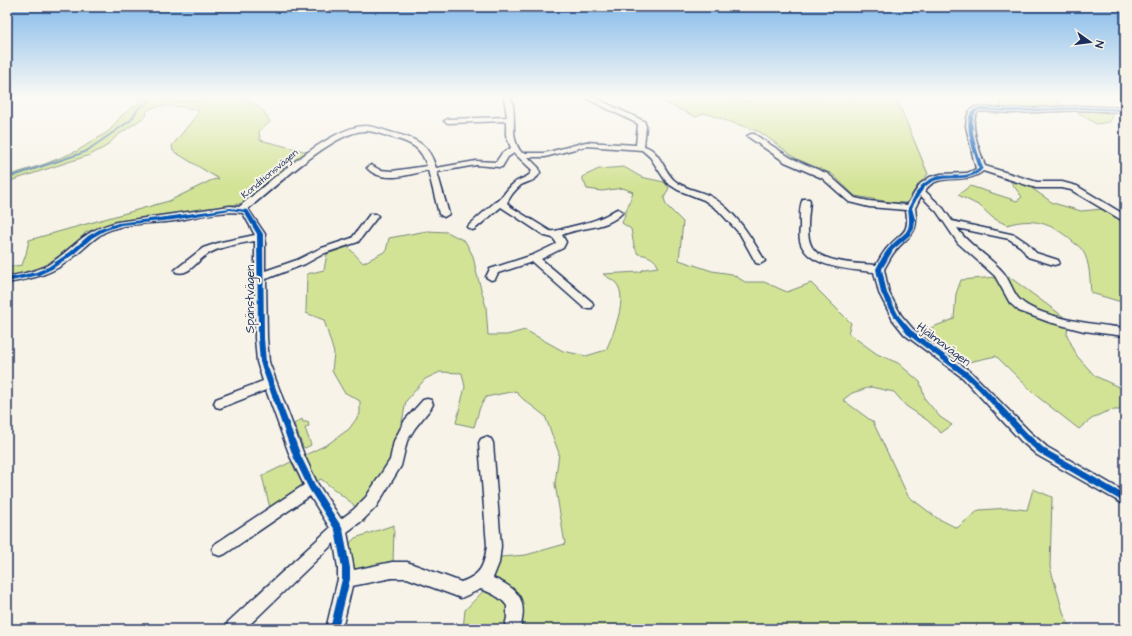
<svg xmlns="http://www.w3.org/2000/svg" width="1132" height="636" viewBox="0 0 1132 636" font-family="'Architects Daughter',sans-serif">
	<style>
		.green { fill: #d3e396; stroke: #77897a }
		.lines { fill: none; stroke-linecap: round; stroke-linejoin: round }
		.stream { stroke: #6088b3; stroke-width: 2 }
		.minor-casing { stroke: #1b2f5e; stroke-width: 3 }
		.minor { fill: #f7f3e8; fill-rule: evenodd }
		.cycleway-casing { stroke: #f7f3e8; stroke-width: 2 }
		.cycleway { fill: #0057b8; fill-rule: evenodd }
		.labels { text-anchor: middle; stroke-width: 4; stroke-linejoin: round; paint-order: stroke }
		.far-street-label { font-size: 10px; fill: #1b2f5e; stroke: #f7f3e8 }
		.street-label { font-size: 12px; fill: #1b2f5e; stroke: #f7f3e8 }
	</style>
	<rect width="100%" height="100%" fill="#f7f3e8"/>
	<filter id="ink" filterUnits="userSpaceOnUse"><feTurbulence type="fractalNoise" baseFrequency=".025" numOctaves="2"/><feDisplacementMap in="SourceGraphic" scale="8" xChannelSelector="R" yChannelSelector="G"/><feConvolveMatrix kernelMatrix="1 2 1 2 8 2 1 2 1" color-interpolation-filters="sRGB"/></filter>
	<g filter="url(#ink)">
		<!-- green -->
		<path class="green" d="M133 97H157L165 101H174L207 100 215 97H240L256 105 264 112 270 122 259 131 260 140 308 152 245 203 113 224 86 232 72 248 40 269 22 276 7 278V267L22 265 26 254 29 240 169 201 212 180 219 179 173 151 172 146 199 112 198 110C185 107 155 102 146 112L147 115 118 135 105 147 90 155 7 182V176L45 164 77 151 109 131 122 115 142 101Z
			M653 97H724L733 100 754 101 758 97H896L928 174 914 191 907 203H896L855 196 832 174 798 160 760 132 704 113 696 117Z
			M1000 97H1053L1066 107 1004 109 1001 106Z
			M1074 110 1103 112 1113 116 1110 122 1096 124Z
			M624 167 641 177 664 182 669 188 664 198 666 205 683 222 679 260 712 271 732 274 745 282H764L787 292 811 283 851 323 848 333 877 354 898 363 920 382 925 399 940 417 952 425 941 433 927 420 906 406 894 392 871 387 852 393 843 400 873 422 908 496 937 518 957 528 979 510 1009 508 1027 510 1033 489 1052 497 1050 567 1064 615 1071 629H463L465 610 493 581 501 557 526 555 565 544 555 484 559 453 545 416 523 399 515 391 486 397 480 407 474 427 456 423 465 387 462 373 440 372 425 379 406 401 400 433 391 460 364 523 353 504 321 479 270 508 262 476 328 444 349 429 360 414V401L344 392 332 371 334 353 324 320 306 313 307 274 324 270 327 254 348 247 363 263 386 251 389 238 427 231 447 232 465 241 473 256 476 271 486 307 488 335H507L525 330 563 351 586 356 606 350C613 335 629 297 616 283 613 280 607 277 603 274L639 272 645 269 658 267C656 258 647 255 638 254L634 246 631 229 622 223 633 192 623 188 602 191 587 189 582 177 599 169Z
			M1008 178 1027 185 1053 203 1081 211 1103 209 1120 219 1125 233V303L1091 293C1090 281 1090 262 1083 251 1081 247 1075 244 1072 241 1052 223 1032 217 1007 225L993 218 980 206 958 195 970 186 1017 201 1022 197Z
			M1008 276 1068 320 1067 335 1077 356 1095 376 1125 390V411C1109 406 1090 419 1079 429L1038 397 996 356 964 363 917 333 954 319 956 294 961 280Z
			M302 419 303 422H308L309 426 305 428 311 445 305 448 303 447 294 424Z
			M394 525 393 565 363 572 352 570 349 544 355 538Z"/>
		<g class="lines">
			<!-- stream -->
			<path class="stream" d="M147 102 150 100V97
				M7 178 85 152 131 120 138 109 144 104"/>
			<defs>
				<path id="minor" d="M504 97H511C518 116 508 137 522 153H545L586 142 636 145 638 124 584 97H593L644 121 646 126 644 146C660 150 663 170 674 180 684 189 698 190 710 196 735 210 751 237 765 261L760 264 756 263 740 234 718 210 704 200 678 190 667 183 650 157 642 150 586 146 545 157H528L539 168 540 173C535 182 528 181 521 185 515 190 510 196 507 203L511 207 550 231C556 232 561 229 566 228 584 223 599 221 615 210L618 209 623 212C607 230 581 226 562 235L566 242 563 248 541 259 592 302 593 305 592 308H584L532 262 498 273 495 279 491 280 486 277 490 269 533 255 556 244V242L553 238 545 236 501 207 475 229 472 230 467 227 494 203C501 200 506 190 513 184 518 179 525 179 530 174L532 170 514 153 508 157 502 167H499L476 165 437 172 449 214 444 217 439 214 428 170C410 175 381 184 367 168L371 165 380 170 392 171 427 166C421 147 411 143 394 138 385 136 373 130 364 131 333 132 273 189 248 209L265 234V271L297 260 319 249 352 238 370 214H376L378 216 358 242 325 253 305 264 266 279 267 338 269 362 304 455 317 483 341 519 353 510 366 497 390 460 394 441 405 420 423 400 427 399 431 400 433 404 431 408 415 428 407 441 401 466 376 507 363 520 347 532 354 570 392 562H407L461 582C481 575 484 566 487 546L479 443 481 439 486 437 491 439 493 443 501 546 499 563 493 578C519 589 528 600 520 629H504L507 618V606C501 597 491 593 481 589L461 598 407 578H392L352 586 342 629H326L338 579V568L334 543 245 629H226L228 622 330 528 310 496 225 554 220 556 215 554 212 549 215 544 304 485 290 456 266 390 220 408 216 407 214 403 216 399 263 381 257 362 255 338V241C239 244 219 246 205 256 196 262 189 276 176 272L175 270 203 248 221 242 255 235 243 213C220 210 196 217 174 221 151 224 126 222 105 232 94 238 86 247 76 255 53 274 36 278 7 283V277C20 274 34 272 46 266 62 257 73 244 88 234 97 228 107 225 117 222L230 206 239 207C264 186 333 125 365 126 375 126 388 132 397 134 419 140 429 145 436 168L476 161 496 162 502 153 511 148 506 135V121L448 123 444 121 448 119 507 117Z
					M1082 106 1125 108V112L1082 110 1012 113 979 111C966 119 981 154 985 166L1037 182H1062L1077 186 1125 215V222L1071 190 1062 188H1036L983 171C967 186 937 170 925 191L943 208 952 221 1015 235 1027 243 1036 253 1058 260 1059 262 1058 264 1054 265 1028 257 1021 247 1009 239 957 228C969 246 988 255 1003 272 1009 279 1012 290 1018 298 1035 318 1099 325 1125 328V336L1084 331 1049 322 1019 311 1010 303 995 276 958 243 937 212 921 196 915 208C919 234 911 233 896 250 891 255 888 263 884 269L889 293 901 315 913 329 971 372 1031 433 1047 447 1125 492V505L1037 455 1021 441 963 378 905 335 893 320 879 293 874 272C854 270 814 268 803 248 799 242 799 234 800 227 800 218 799 206 803 199H809L810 201C809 214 805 235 812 247 821 263 860 264 876 265 880 259 883 252 888 247 902 231 910 235 906 210L869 207 849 202 822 178 785 162 747 136 751 134H754L791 158 828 174 855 198 869 201 907 205 920 184 930 177 941 174 967 173 976 169 966 126 967 118 969 112 975 107 1012 109Z"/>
			</defs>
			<!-- minor casing -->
			<use href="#minor" class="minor-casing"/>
			<!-- minor -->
			<use href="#minor" class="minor"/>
			<defs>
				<path id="cycleway" d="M1082 107 1125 109V111L1082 109 1012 112 979 110C964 119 979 154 983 168 971 186 942 171 926 186 920 192 916 201 912 208L915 219 914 229 910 235 893 250 882 269 887 293 899 316 911 330 969 373 983 386 1029 435 1045 449 1125 495V503L1039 453 1023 439 979 390 965 377 907 334 895 318 881 293 876 269C880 262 884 253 890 247 905 230 912 236 908 208 912 201 917 189 923 184 928 180 933 177 940 176 952 174 969 179 979 168 975 156 962 122 972 111 977 106 986 108 992 109 1022 110 1052 108 1082 107Z
					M230 208 248 210 263 234 264 338 266 362 301 456 315 485 343 529 350 568V579L338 629H330L342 579V568L335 530 309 489 293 456 260 362 258 338 257 234 244 212 230 210 173 220 121 225 104 231 92 238 74 254 52 269 39 275 7 282V278L36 272 48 267 70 252 88 236 100 229 118 223 173 216Z"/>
			</defs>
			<!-- cycleway casing -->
			<use href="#cycleway" class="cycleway-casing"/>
			<!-- cycleway -->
			<use href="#cycleway" class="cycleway"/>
		</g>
	</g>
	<!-- sky -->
	<linearGradient id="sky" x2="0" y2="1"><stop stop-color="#84baea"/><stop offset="0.52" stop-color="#fbfaf5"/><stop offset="1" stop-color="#fbfaf5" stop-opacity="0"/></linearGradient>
	<rect width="1132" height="186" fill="url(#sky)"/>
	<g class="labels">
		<!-- far-street labels -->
		<g class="far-street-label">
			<text transform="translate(269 173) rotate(-40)" y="4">Konditionsvägen</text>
		</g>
		<!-- street labels -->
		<g class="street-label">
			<text transform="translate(250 299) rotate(-90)" y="4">Spänstvägen</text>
			<text transform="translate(944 344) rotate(37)" y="4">Hjälmavägen</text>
		</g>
	</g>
	<!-- margin -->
	<rect width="1132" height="636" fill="none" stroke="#f7f3e8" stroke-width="24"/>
	<rect x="12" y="12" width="1108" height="612" fill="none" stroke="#1b2f5e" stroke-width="1.5" filter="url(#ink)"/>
	<!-- north arrow -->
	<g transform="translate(1090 42) rotate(104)" stroke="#f7f3e8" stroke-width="3" paint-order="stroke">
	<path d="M0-3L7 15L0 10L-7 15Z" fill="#1b2f5e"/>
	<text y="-6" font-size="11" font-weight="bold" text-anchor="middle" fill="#1b2f5e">N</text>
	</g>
</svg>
